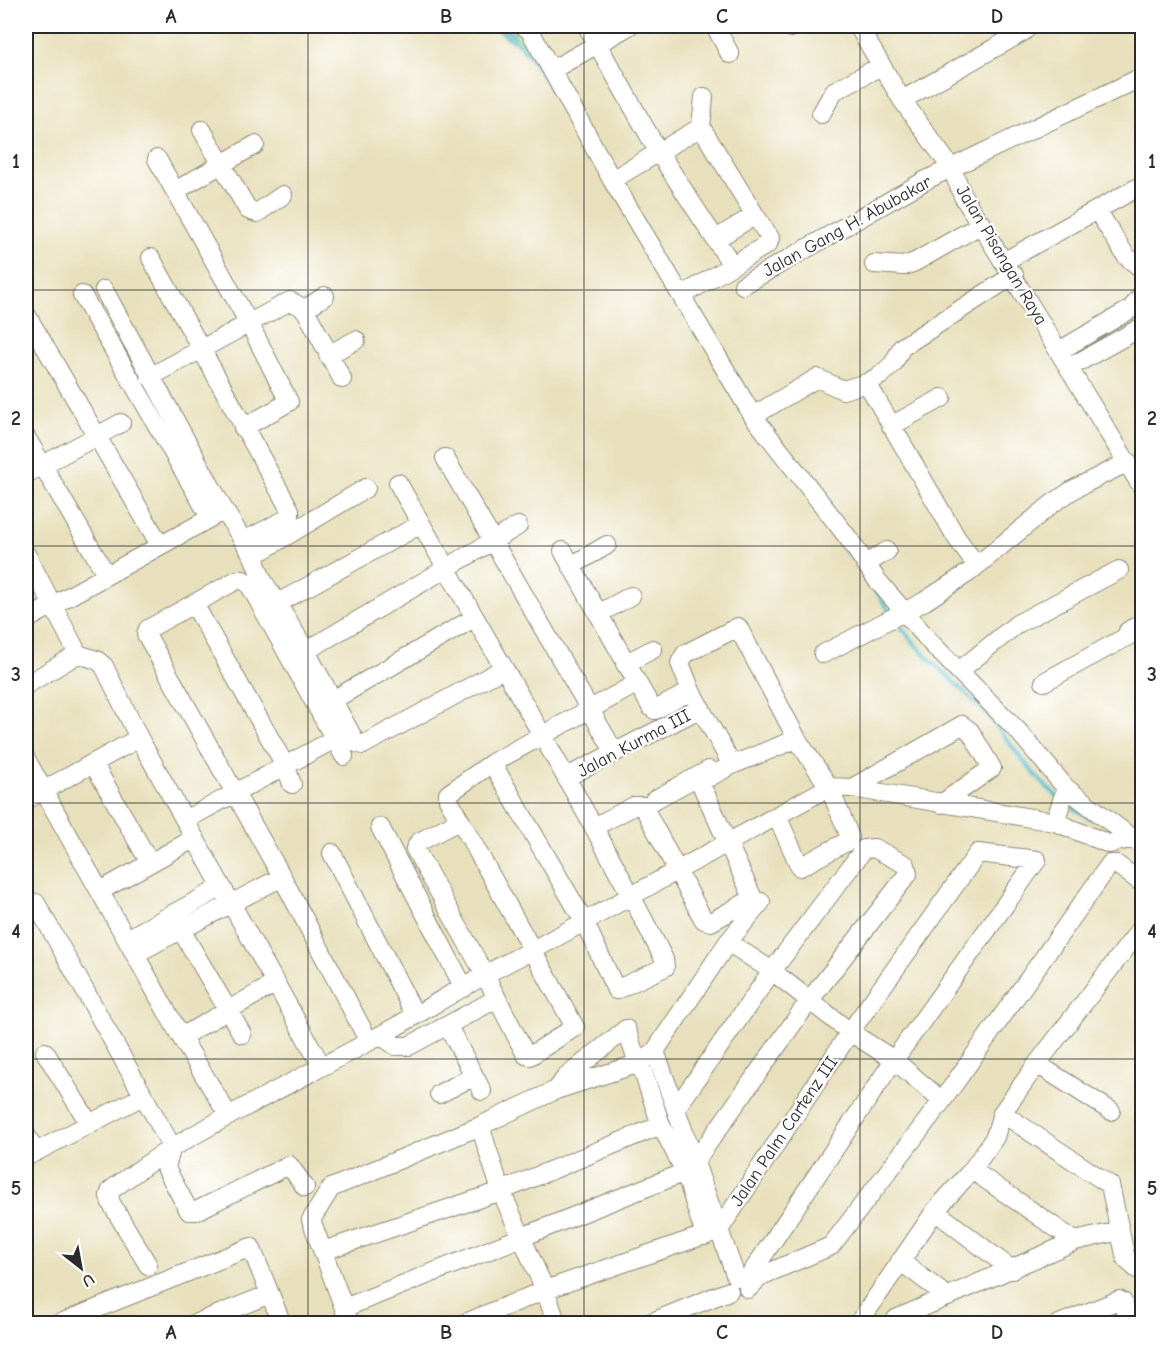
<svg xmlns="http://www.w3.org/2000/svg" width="1168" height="1349" viewBox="0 0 1168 1349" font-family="'Comic Neue',sans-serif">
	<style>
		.green { fill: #a7dc8c; stroke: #69845c; stroke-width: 1.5 }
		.water { fill: #50bbcd; stroke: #3e737c; stroke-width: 1.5 }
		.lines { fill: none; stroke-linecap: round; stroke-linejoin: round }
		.stream { stroke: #50bbcd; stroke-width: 4 }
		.minor-casing { stroke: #8a8674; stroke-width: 20 }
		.minor { stroke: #fff; stroke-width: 18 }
		.grid { fill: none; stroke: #2b2b2b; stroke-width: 1.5; stroke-opacity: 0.55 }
		.labels { text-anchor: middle; stroke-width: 4.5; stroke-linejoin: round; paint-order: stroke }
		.street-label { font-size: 18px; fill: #2b2b2b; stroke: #fff }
		.neatline { fill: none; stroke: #2b2b2b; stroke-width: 2 }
		.grid-label { font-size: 20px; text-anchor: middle; font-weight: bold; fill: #2b2b2b }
	</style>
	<rect width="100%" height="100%" fill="#fff"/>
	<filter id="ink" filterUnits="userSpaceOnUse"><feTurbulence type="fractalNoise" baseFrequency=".0167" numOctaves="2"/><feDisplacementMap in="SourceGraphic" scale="12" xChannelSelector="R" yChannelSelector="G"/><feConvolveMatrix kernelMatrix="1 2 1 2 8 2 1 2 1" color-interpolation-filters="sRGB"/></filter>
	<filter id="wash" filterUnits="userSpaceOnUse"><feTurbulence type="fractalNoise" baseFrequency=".008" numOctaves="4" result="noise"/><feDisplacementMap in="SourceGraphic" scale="24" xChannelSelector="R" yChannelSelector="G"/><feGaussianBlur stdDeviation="1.35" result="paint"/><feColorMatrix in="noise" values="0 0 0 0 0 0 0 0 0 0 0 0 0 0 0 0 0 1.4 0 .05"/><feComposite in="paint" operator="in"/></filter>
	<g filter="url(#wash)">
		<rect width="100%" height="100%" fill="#e8e0bc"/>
		<!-- green -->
		<path class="green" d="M505 26H523L552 70 539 69Z"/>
		<!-- water -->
		<path class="water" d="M493 26H505L516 37 512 42Z"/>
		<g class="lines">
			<!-- stream -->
			<path class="stream" d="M514 39 533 59 562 107
				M816 511 848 553
				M877 593 890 612
				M896 620C923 659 963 686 993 722 1014 747 1031 775 1057 796
				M1067 804 1092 819"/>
		</g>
	</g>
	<g filter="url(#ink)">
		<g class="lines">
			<defs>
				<path id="minor" d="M523 26 529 29 612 180 753 416 846 535 877 580 932 644 1019 732 1066 788 1137 842
					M587 26 658 151 732 265
					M715 26 730 54
					M858 26 902 100 952 169 963 196 1142 487
					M791 28 794 26
					M552 70 629 26
					M902 100 1023 32 1030 26
					M821 114 834 91 881 66
					M701 127 755 215 716 239
					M202 130 248 210 257 213 283 195
					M157 159 250 325 289 402 243 428
					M612 180 701 127 704 97
					M175 191 255 145
					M1097 210 1126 256 1142 269
					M151 258 290 510V517L244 541
					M1005 261 1142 185
					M874 264 904 266 915 262 982 224
					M743 285 926 180 1142 77
					M104 290 224 510 253 556 262 579 306 651 356 743 363 745 503 669
					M82 295 210 517
					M683 295 768 244 770 238 755 215
					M305 309 325 296
					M26 314 160 545
					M1059 351 1131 309 1142 294
					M328 355 356 340
					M1070 367 1142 327
					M150 377 290 301 305 309 342 379
					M867 383 956 537 976 565
					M753 416 817 378 843 390 867 383 881 375 893 364 902 347 1014 275
					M891 426 942 398
					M26 437 106 574
					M445 458 615 753
					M26 474 121 423
					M398 483C487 641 581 797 664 959L665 967 616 990 584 921 492 763
					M563 551 651 707 655 710 691 691
					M26 554 78 654 26 685
					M253 556 366 488
					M866 564 887 551
					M571 566 607 545
					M278 603 421 524
					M194 604 286 767 292 784
					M598 614 631 596
					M26 620 221 512
					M306 651 518 526
					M78 654 97 660 104 666 139 738 321 1065
					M823 654 925 601 968 573 1052 504 1074 489 1128 462
					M625 664 653 649
					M959 671 1017 624 1119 570
					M1044 682 1130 635 1128 631 1142 623
					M333 700 474 618
					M344 756 249 584 243 580H237L148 629 146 634 282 877 368 1040
					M26 759 181 1037 228 1115
					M93 763 150 863
					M732 765 691 691 680 663 685 654 738 627 797 739 829 787 850 837 848 841 800 867 777 816
					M567 777 701 708
					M852 788 962 725 970 731 992 768 941 804
					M26 800 139 738
					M654 800 709 770
					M185 820 344 734
					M460 820 419 842 415 849 484 973 526 1055 530 1056 575 1027 460 820 448 799V794L492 763 636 684
					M1055 822 1066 788
					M380 827 464 988
					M594 827 634 806H643L701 915 704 920 711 922 750 900 752 896 700 782 732 765 797 739
					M332 853 415 1015
					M100 891 195 838
					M36 903 172 1147 166 1167 168 1172 189 1211H196L289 1165 305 1187
					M181 930 242 1034
					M127 939 222 887
					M728 942 772 971 850 1032 894 1060 942 1101
					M135 954 282 877
					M448 1026 482 1091
					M380 1035 396 1046H409L496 999
					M181 1037 276 983
					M655 1051 736 1277
					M45 1052 89 1123
					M640 1063 661 1125 685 1172 705 1236
					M1037 1064 1111 1111
					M558 1088 566 1077 626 1029 638 1063
					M439 1094 474 1076
					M677 1107 772 971 864 849 874 848 906 865 908 874 809 1001 696 1160
					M1002 1113 1110 1185 1126 1259 1137 1269 1142 1268
					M480 1126 501 1191 545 1290 557 1324
					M26 1135 35 1151
					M26 1157 143 1096
					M972 1170 1075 1241
					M935 1211 1012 1270
					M719 1230 850 1032 978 853 1037 860 894 1060 746 1281
					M323 1251 501 1191 661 1125
					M900 1261 948 1297
					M148 1265 111 1203 109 1196 111 1190C132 1175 153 1159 175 1146 243 1106 314 1072 383 1034 433 1006 481 974 533 950L829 787 852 788 1055 822 1109 844 1142 836
					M748 1289 761 1276 831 1246 942 1101 1110 864H1116L1142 883
					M344 1308 685 1172
					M896 1319 1075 1241 1119 1231
					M58 1324 251 1247 282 1324
					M194 1324 270 1294
					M350 1324 311 1220 331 1188 480 1126 556 1090 640 1063 655 1051 728 942 761 902
					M463 1324 545 1290 719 1230
					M647 1324 729 1291
					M858 1324 935 1211 972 1170 995 1137 1002 1113 1037 1064 1142 927
					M1059 1324 1119 1300 1123 1302 1130 1324"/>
			</defs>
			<!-- minor casing -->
			<use href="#minor" class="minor-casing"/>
			<!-- minor -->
			<use href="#minor" class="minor"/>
		</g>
	</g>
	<!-- grid -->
	<path class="grid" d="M308 26V1324M584 26V1324M860 26V1324M26 290H1142M26 546H1142M26 803H1142M26 1059H1142"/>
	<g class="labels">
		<!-- street labels -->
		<g class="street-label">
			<text transform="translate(847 226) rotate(-29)" y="6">Jalan Gang H. Abubakar</text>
			<text transform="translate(1002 255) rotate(59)" y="6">Jalan Pisangan Raya</text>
			<text transform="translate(634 743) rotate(-28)" y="6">Jalan Kurma III</text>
			<text transform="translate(784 1131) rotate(-56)" y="6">Jalan Palm Cartenz III</text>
		</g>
	</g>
	<!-- margin -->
	<rect width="1168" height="1349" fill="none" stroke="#fff" stroke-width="66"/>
	<!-- north arrow -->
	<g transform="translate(81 1268) rotate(149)" stroke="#ffffff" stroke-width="4.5" paint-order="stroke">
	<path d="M0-4.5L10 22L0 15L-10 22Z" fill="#2b2b2b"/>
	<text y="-9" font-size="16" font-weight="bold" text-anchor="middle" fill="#2b2b2b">U</text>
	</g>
	<rect x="33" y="33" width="1102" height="1283" class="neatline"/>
	<g class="grid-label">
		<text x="171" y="23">A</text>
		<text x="446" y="23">B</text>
		<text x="722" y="23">C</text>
		<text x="997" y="23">D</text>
		<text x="16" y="168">1</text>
		<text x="1152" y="168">1</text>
		<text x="16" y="425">2</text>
		<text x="1152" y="425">2</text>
		<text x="16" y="681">3</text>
		<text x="1152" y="681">3</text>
		<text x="16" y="938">4</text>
		<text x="1152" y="938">4</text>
		<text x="16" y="1195">5</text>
		<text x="1152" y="1195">5</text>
		<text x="171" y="1339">A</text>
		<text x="446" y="1339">B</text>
		<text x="722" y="1339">C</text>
		<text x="997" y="1339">D</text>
	</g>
</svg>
